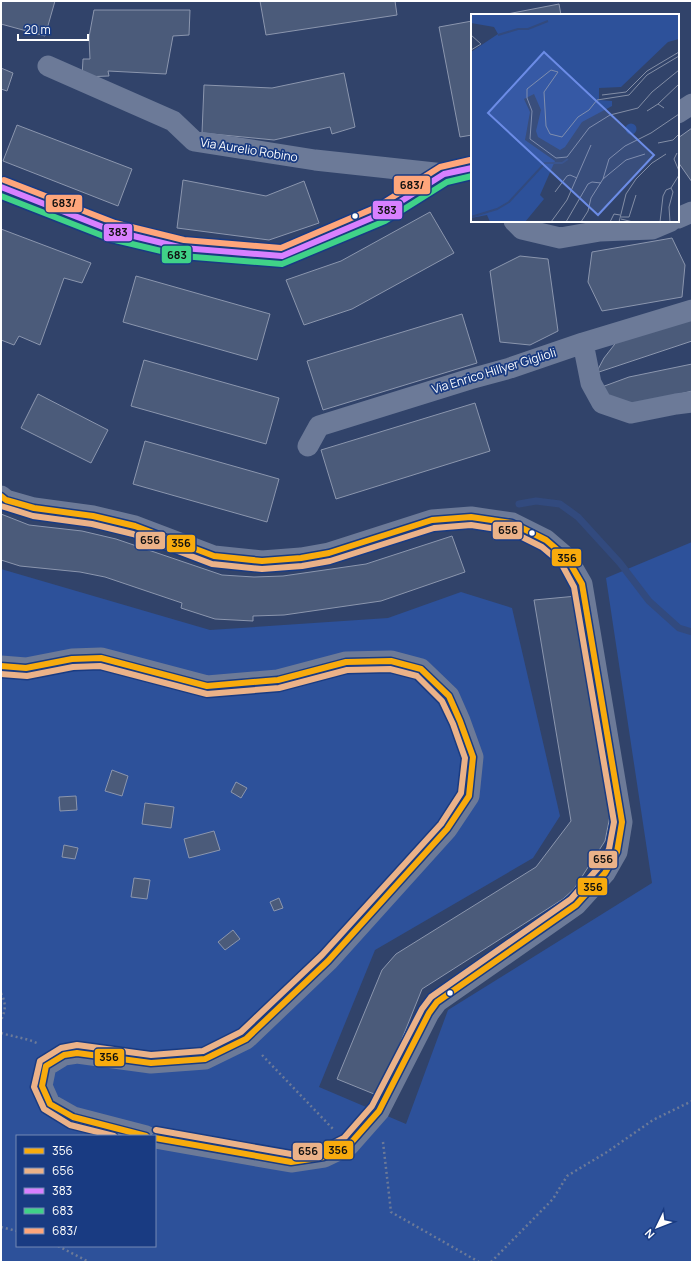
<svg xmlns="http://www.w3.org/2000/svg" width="693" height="1263" viewBox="0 0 693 1263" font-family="Manrope,sans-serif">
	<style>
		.green { fill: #2d519a; fill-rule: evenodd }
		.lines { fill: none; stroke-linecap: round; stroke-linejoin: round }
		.stream { stroke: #324a7e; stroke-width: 7 }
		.building { fill: #4b5b7a; stroke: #8b96ae }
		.path { stroke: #6c7a98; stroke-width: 2.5; stroke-dasharray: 2 3; stroke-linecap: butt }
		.street { stroke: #6c7a98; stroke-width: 21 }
		.bus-1-casing { stroke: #193b82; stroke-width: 9 }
		.bus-2-casing { stroke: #193b82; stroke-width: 9 }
		.bus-3-casing { stroke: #193b82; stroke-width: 9 }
		.bus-4-casing { stroke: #193b82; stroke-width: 9 }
		.bus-5-casing { stroke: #193b82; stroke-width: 9 }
		.bus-1 { stroke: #f8ab0d; stroke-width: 6 }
		.bus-2 { stroke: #ebb288; stroke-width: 6 }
		.bus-3 { stroke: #d880ff; stroke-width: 6 }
		.bus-4 { stroke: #40d288; stroke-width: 6 }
		.bus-5 { stroke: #fea67b; stroke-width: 6 }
		.bus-dot { fill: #fff; stroke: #193b82; stroke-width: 1.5 }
		.labels { text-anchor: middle; stroke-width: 3.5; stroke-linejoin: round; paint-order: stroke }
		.street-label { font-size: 12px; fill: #fff; stroke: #193b82 }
		.inset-river { fill: none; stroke: #324a7e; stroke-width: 2 }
		.inset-road { fill: none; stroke: #838ea6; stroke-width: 1 }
		.view { fill: #6c8ce6; fill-opacity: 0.15; stroke: #6c8ce6; stroke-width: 2 }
		.inset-edge { fill: none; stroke: #fff; stroke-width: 2 }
		.line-badge { stroke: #193b82; stroke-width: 1.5 }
		.pale-badge-label { font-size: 11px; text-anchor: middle; font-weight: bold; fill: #111 }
	</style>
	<rect width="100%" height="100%" fill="#31436a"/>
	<!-- green -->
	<path class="green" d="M692 542V1262H1V569L210 630 388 618 461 592 512 608 560 816 533 858 375 950 319 1087 406 1124 448 1010 652 883 606 578ZM17 1136H155V1246H17Z"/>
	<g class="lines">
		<!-- stream -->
		<path class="stream" d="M519 504 536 501 560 504 578 517 620 563 649 601 679 628 692 632"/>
	</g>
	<!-- building -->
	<path class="building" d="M1 1H55L45 36 1 24Z
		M260 1H395L397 15 266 35Z
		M559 4 561 15H502Z
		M94 10H190L189 35 173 36 166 74 108 71 109 76 82 77 83 59H90L89 37Z
		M472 21V135L460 137 439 27Z
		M1 68 13 73 7 91 1 89Z
		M344 73 355 127 332 134 330 127 274 140 202 133 204 85 272 88Z
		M17 125 132 169 118 206 3 161Z
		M692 128V182L678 162V138Z
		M183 180 266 196 304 181 319 223 269 240 177 228Z
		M430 212 454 253 352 309 304 325 286 280 341 261Z
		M1 229 91 263 82 283 64 278 40 345 19 336 14 345 1 340Z
		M672 238 685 265 682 297 602 311 588 282 592 252Z
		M520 256 548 259 558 331 530 345 500 342 490 271Z
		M136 276 270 314 257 360 123 322Z
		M462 314 477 363 323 410 307 361Z
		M692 317V341L596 373 604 358 618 340Z
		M144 360 279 398 266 444 131 406Z
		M692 364V391L635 405 614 404 599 388 629 377Z
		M38 394 108 430 91 463 21 428Z
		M475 403 490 451 336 499 321 450Z
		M145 441 279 479 267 522 133 484Z
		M1 514 29 525 82 531 116 539 222 575 254 577 283 576 366 564 452 536 465 572 381 601 284 615 253 616V621L215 619 181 608 182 603 105 577 80 572 20 566 1 560Z
		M577 596 610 816 605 841 574 889 563 899 422 989 379 1096 337 1079 382 970 396 954 536 867 571 821 534 600Z
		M112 770 128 776 122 796 105 791Z
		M236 782 247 788 241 798 231 792Z
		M76 796 77 810 60 811 59 797Z
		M145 803 174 807 171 828 142 824Z
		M214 831 220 850 189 858 184 839Z
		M64 845 78 848 75 859 62 857Z
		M134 878 150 880 147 899 131 897Z
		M279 898 283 908 274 911 270 902Z
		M233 930 240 939 225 950 218 942Z"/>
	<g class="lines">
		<!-- path -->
		<path class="path" d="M1 993C6 1003 6 1010 1 1020
			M1 1033C14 1037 27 1038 39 1044
			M262 1055 333 1129
			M383 1142 391 1212 479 1262
			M1 1227 17 1231
			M58 1246 89 1262
			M491 1262 553 1199 567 1176 607 1152 653 1120 692 1101"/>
		<!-- street -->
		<path class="street" d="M48 66 173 121 194 141 315 160 444 174
			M678 113 692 104
			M1 187 113 231 183 248 282 256 381 214 444 174 472 168
			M678 218 692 212
			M514 221 522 229 560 238 600 231 652 229 671 221
			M583 343 591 383 602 403 631 413 676 404 692 402
			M308 446 319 426 470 379 510 368 583 343 692 310
			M1 496 6 500 34 508 93 516 135 526 214 556 262 561 301 558 329 553 432 520 471 517 512 523 546 540 567 558 582 584 622 822 617 852 605 873 576 905 437 1002 429 1013 379 1111 349 1145 324 1157 291 1162 155 1138
			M1 666 26 668 72 659 101 658 207 686 278 680 346 662 391 661 421 669 449 696 460 721 473 757 469 796 447 829 328 961 246 1039 205 1059 151 1063 77 1053 64 1055 46 1066 42 1086 50 1104 73 1117 146 1136"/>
		<defs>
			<path id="bus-1" d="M1 496 6 500 34 508 93 516 135 526 214 556 262 561 301 558 329 553 432 520 471 517 512 523 546 540 567 558 582 584 622 822 617 852 605 873 576 905 437 1002 429 1013 379 1111 349 1145 324 1157 291 1162 155 1138
				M1 666 26 668 72 659 101 658 207 686 278 680 346 662 391 661 421 669 449 696 460 721 473 757 469 796 447 829 328 961 246 1039 205 1059 151 1063 77 1053 64 1055 46 1066 42 1086 50 1104 73 1117 146 1136"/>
			<path id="bus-2" d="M1 506 33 516 92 524 133 534 212 564 262 569 302 566 330 561 434 528 471 525 510 531 542 547 561 563 574 587 614 822 609 849 598 868 571 899 431 997 422 1009 372 1106 344 1138 322 1149 291 1154 156 1130
				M1 674 27 676 73 667 100 666 207 694 279 688 347 670 390 669 417 676 442 701 453 724 465 758 461 793 441 824 322 955 241 1032 203 1051 151 1055 77 1045 61 1048 40 1061 34 1087 44 1109 70 1125 114 1136"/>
			<path id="bus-3" d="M1 187 113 231 183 248 282 256 381 214 444 174 472 168"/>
			<path id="bus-4" d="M1 196 111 239 182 256 282 264 385 221 447 182 472 176"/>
			<path id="bus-5" d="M4 180 115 223 184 240 281 248 377 207 440 167 470 160"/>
		</defs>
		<!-- bus-1 casing -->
		<use href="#bus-1" class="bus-1-casing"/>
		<!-- bus-2 casing -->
		<use href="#bus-2" class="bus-2-casing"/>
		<!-- bus-3 casing -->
		<use href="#bus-3" class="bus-3-casing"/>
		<!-- bus-4 casing -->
		<use href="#bus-4" class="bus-4-casing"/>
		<!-- bus-5 casing -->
		<use href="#bus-5" class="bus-5-casing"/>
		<!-- bus-1 -->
		<use href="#bus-1" class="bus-1"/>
		<!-- bus-2 -->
		<use href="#bus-2" class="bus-2"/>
		<!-- bus-3 -->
		<use href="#bus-3" class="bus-3"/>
		<!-- bus-4 -->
		<use href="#bus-4" class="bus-4"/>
		<!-- bus-5 -->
		<use href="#bus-5" class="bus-5"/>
	</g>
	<!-- markers -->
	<g class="bus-dot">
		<circle cx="355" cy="216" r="3.5"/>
		<circle cx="532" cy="533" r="3.5"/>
		<circle cx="450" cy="993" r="3.5"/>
	</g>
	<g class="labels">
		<!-- street labels -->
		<g class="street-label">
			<text transform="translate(249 150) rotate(9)" y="4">Via Aurelio Robino</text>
			<text transform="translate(494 371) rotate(-17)" y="4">Via Enrico Hillyer Giglioli</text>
		</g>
	</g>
	<!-- overview -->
	<g transform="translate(471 14)">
		<rect width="208" height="208" fill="#31436a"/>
		<path d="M0 0H208V25L197 28 150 73 128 74V86L141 87V92L111 108 94 133 89 136 67 123 65 117 70 96 63 80 53 85 59 98 54 126 84 147 69 181 73 185 54 208H19L16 201 0 204V38L27 20 23 13 0 9ZM154.5 115a5.5 5.5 0 1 1 11 0a5.5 5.5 0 1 1-11 0Z" fill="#2d519a"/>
		<path class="inset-river" d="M27 21 47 15H57L77 7M0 203 26 195 38 188 74 149H91L97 145"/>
		<path class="inset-road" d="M0 21 10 30 0 36M208 42 176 61 158 81 126 86 118 96 107 103 91 123 79 120 75 112 73 78 87 58 80 56 56 75V84L61 97 59 125 85 144 96 143 118 114 139 101 167 94 181 78 208 56M131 81 155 78 176 57 208 38M187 90 208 70M176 97 187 90 193 94M187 129 202 126 208 120M206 139 203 145 208 157M132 165 155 146 174 140M200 174 208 161M84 178 96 162 99 161 106 164M150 203H158L165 181M150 205 162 208M80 208 96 186 120 131M95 208 117 170 121 168 130 169M110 208 117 197 120 184 132 165 138 145 154 132 180 119 208 100M139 208 143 200 149 201M148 208 155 180 165 165 181 149 195 140M189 208 192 182 195 176 200 174M199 208 198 193 202 178 200 174"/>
		<path class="view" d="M73 38 183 141 127 201 17 99Z"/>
		<rect width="208" height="208" class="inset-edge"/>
	</g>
	<g class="line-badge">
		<rect x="393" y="175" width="38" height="20" rx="4" fill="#fea67b"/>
		<rect x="45" y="194" width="38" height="19" rx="4" fill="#fea67b"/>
		<rect x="372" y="200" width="31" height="20" rx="4" fill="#d880ff"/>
		<rect x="103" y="223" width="30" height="19" rx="4" fill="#d880ff"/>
		<rect x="161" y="245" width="31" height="19" rx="4" fill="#40d288"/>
		<rect x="492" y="521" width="31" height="19" rx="4" fill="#ebb288"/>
		<rect x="135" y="531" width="31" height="19" rx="4" fill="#ebb288"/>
		<rect x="166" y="534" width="30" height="19" rx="4" fill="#f8ab0d"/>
		<rect x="551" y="548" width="31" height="19" rx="4" fill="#f8ab0d"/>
		<rect x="588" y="850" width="30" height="19" rx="4" fill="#ebb288"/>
		<rect x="577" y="877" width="31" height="19" rx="4" fill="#f8ab0d"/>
		<rect x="94" y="1048" width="31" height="19" rx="4" fill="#f8ab0d"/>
		<rect x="323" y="1140" width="31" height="20" rx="4" fill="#f8ab0d"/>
		<rect x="292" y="1142" width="31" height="19" rx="4" fill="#ebb288"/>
	</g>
	<g class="pale-badge-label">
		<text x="412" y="189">683/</text>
		<text x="64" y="207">683/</text>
		<text x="387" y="214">383</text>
		<text x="118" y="236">383</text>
		<text x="177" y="259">683</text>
		<text x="508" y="534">656</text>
		<text x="150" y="544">656</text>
		<text x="181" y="547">356</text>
		<text x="567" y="562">356</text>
		<text x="603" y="863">656</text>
		<text x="593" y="891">356</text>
		<text x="109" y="1061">356</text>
		<text x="338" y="1154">356</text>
		<text x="308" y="1155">656</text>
	</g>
	<!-- border -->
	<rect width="693" height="1263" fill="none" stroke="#ffffff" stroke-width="4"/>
	<!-- legend -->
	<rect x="16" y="1135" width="140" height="112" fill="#193b82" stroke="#7589b4"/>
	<rect x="24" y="1148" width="20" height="6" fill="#f8ab0d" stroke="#7589b4"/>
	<text x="52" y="1155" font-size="12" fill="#ffffff">356</text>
	<rect x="24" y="1168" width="20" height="6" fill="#ebb288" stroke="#7589b4"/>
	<text x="52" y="1175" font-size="12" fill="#ffffff">656</text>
	<rect x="24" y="1188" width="20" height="6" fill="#d880ff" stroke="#7589b4"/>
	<text x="52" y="1195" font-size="12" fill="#ffffff">383</text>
	<rect x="24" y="1208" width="20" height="6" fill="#40d288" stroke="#7589b4"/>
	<text x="52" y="1215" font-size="12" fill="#ffffff">683</text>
	<rect x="24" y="1228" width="20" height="6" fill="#fea67b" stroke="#7589b4"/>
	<text x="52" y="1235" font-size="12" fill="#ffffff">683/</text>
	<!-- north arrow -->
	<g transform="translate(657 1227) rotate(227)" stroke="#193b82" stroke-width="3" paint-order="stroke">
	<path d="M0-3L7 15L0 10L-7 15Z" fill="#ffffff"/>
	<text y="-6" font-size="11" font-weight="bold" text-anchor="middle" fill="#ffffff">N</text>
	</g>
	<!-- scale -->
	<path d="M18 34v6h70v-6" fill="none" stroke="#ffffff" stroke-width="2"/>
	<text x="24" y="34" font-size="12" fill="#ffffff" stroke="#193b82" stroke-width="3" paint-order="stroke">20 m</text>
</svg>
